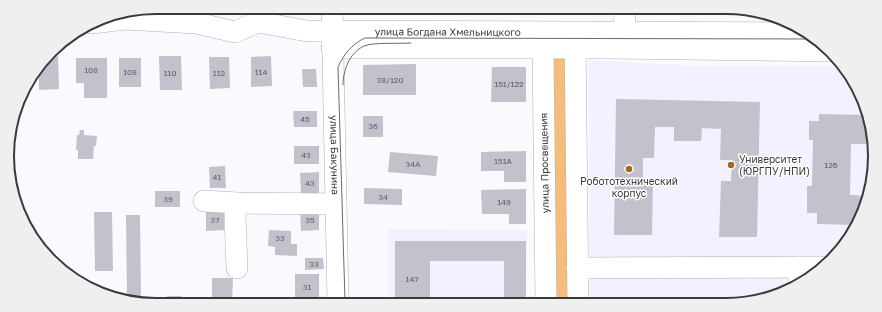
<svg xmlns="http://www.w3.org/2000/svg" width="882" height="312" viewBox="0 0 882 312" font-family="'Golos Text',sans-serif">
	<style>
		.built { fill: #f3f0ff }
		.green { fill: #f6bd7a }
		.building { fill: #c3c1cc }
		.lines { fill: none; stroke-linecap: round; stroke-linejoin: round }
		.minor-casing { stroke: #b0aeb9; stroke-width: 22 }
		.minor { stroke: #fff; stroke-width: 21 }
		.tram { stroke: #6a696e; stroke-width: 1 }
		.poi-dot { fill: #9f6a22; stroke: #fff; stroke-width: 1.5 }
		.labels { text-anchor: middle; stroke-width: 3; stroke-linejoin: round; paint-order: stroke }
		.number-label { font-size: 8px; fill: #5c5b62 }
		.street-label { font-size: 10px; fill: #3a393e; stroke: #fff }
		.poi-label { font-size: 10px; fill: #3a393e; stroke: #fff; text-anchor: start }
		.rim { fill: none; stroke: #3a393e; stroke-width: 2 }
	</style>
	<rect width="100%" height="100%" fill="#faf9fe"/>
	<!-- built -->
	<path class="built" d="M589 60 695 66H842L855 81 874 136 870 194 855 231 824 268 792 290 746 304 590 303Z
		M388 229 527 230 526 302H388Z"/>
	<!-- green -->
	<path class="green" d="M547 56H573L577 303H550Z"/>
	<!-- building -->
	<path class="building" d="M48 56H58L59 89 39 90V69Z
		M159 56H181L182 90H160Z
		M271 56 272 86 251 87V57Z
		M209 57H229L230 88 210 89Z
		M76 58H107V98H84V83H76Z
		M119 58H141V87H119Z
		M416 64V95H363V65Z
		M492 67H526V102H491Z
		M302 69H316L317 87H303Z
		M616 99 760 102 757 237H719L721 181H731L732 160H720L721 129 702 128 701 141H674V127H655L654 158H643V179H653L652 235H614Z
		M293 111H317V127H294Z
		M819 114 866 115 874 136 873 144H851L850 195 869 196 857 225 817 224V213H807V186H812L813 140H809V121H819Z
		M363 116H383V137H363Z
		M80 130H84V135L97 136 96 146H94L93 159H78V150H76L77 135H79Z
		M294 146H319V164H294Z
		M526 151V182H504V171H481V152Z
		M390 152 438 156 436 176 388 172Z
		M225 166 226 188H210L209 167Z
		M319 172V193H301L300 173Z
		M364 188 402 189V205L364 204Z
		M526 189V224H509V214H482L481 190Z
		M155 191H180V207H155Z
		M224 209V230L206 231V210Z
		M319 209V230L301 231 300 210Z
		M94 212H112L113 271H95Z
		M126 215H140L141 300H127Z
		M269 230 291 231V244H297V256L275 255V247L268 246Z
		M395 241H526V302H504V261H430V297H395Z
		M305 258H323L324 269 305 270Z
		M295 274H319V301H295Z
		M212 278H233L232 301H212Z
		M167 296H182V300H167Z"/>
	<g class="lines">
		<defs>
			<g id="minor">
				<path id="s1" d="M332 8 338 301"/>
				<path id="s2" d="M92 23 125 19 196 23 235 32 258 22 307 31 808 33"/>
				<path d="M575 35 578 303"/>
				<path d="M619 45 624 37 625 11"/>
				<path d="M332 48H609L828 51"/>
				<path d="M204 201 237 203 336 204"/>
				<path d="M237 268 235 215 237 203"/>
				<path d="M577 268 825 267"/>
				<path d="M799 285V267"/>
				<path d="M546 303 543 49 544 43 549 37"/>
			</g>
		</defs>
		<!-- minor casing -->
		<use href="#minor" class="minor-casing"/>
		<!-- minor -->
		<use href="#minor" class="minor"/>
		<!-- tram -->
		<path class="tram" d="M343 85C343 71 349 53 364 46 373 42 399 44 411 43
			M345 301 338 67C344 54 352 44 365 38L818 39"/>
	</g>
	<!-- markers -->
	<g class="poi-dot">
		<circle cx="731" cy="165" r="4"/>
		<circle cx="629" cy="169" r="4"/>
	</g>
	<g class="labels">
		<!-- number labels -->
		<g class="number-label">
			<text x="91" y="73">108</text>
			<text x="130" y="75">108</text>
			<text x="261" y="75">114</text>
			<text x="170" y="76">110</text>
			<text x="219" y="76">112</text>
			<text x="390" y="83">38/120</text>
			<text x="509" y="87">151/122</text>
			<text x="305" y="122">45</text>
			<text x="373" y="129">36</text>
			<text x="306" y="158">43</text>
			<text x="503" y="164">151А</text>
			<text x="413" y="167">34А</text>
			<text x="831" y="168">126</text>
			<text x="217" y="180">41</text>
			<text x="310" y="186">43</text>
			<text x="383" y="200">34</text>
			<text x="168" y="202">39</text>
			<text x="504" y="205">149</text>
			<text x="215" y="223">37</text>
			<text x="310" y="223">35</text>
			<text x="280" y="241">33</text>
			<text x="314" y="267">33</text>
			<text x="412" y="282">147</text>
			<text x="307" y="290">31</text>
		</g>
		<!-- street labels -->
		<g class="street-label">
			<text dy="4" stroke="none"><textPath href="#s2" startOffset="360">улица Богдана Хмельницкого</textPath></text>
			<text dy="4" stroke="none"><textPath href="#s1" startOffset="147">улица Бакунина</textPath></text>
			<text transform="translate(544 163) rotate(-91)" y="4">улица Просвещения</text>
		</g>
		<!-- poi labels -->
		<g class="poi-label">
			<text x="739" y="163">Университет<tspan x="739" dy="12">(ЮРГПУ/НПИ)</tspan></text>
			<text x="629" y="185" text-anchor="middle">Робототехнический<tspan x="629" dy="12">корпус</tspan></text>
		</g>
	</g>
	<!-- crop -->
	<path d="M0 0H882V312H0ZM156 14H726A142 142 0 0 1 868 156V156A142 142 0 0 1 726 298H156A142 142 0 0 1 14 156V156A142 142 0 0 1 156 14Z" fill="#efeff0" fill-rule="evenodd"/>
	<path class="rim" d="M156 14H726A142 142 0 0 1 868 156V156A142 142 0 0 1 726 298H156A142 142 0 0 1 14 156V156A142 142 0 0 1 156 14Z"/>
</svg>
